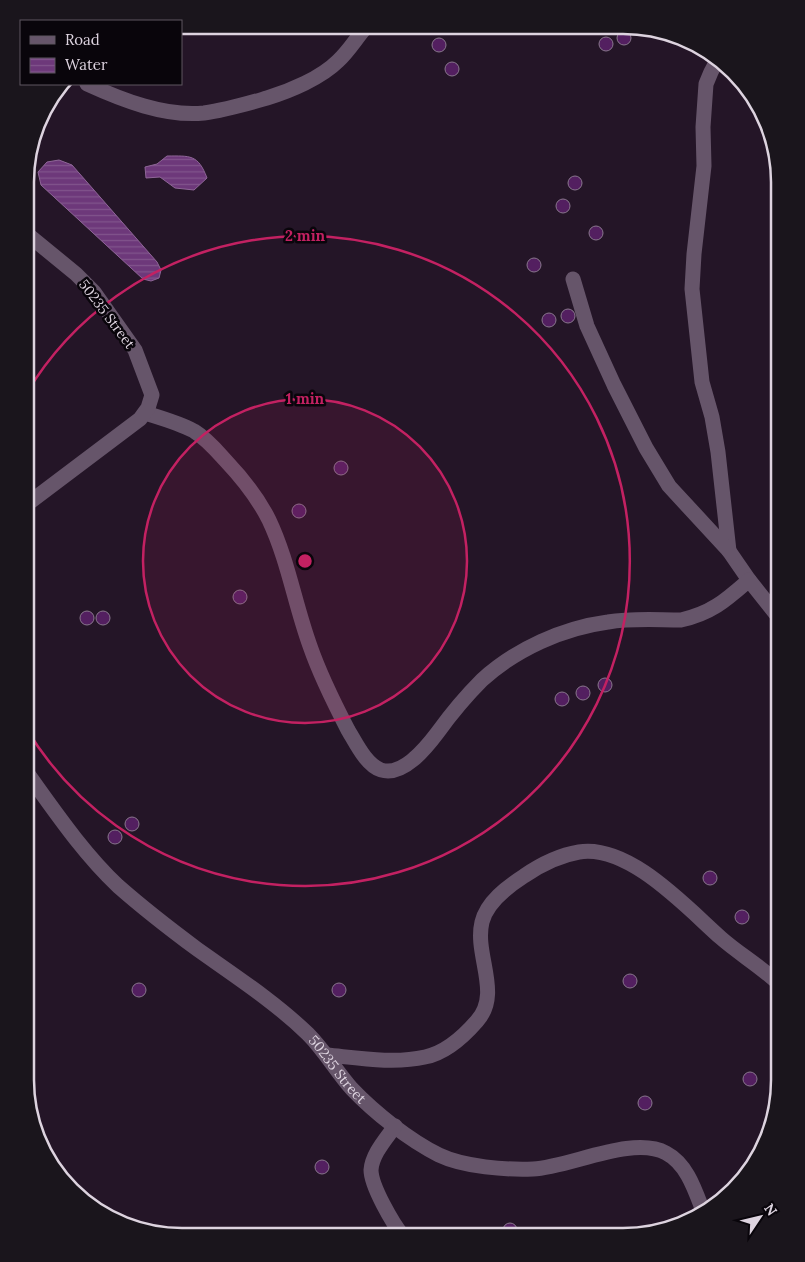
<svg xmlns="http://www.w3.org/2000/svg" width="805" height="1262" viewBox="0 0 805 1262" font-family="Lora,serif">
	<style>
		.water { fill: url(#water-rules); stroke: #8f6698 }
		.building { fill: #531f60; stroke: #89778d }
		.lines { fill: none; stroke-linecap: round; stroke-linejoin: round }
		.street { stroke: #66556a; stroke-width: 15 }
		.ring { fill: none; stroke: #c32162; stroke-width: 2.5 }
		.labels { text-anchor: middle; stroke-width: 5; stroke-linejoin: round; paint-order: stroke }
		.street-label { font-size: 14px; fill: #ddd3df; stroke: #09050b }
		.rim { fill: none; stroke: #ddd3df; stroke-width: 2.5 }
		.centre { fill: #c32162; stroke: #09050b; stroke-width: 2.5 }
		.ring-label { font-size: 15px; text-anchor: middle; font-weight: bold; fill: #c32162; stroke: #09050b; stroke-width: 5; stroke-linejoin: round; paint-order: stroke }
	</style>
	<defs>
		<pattern id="water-rules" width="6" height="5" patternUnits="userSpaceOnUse" patternTransform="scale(1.25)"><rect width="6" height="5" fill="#6d387a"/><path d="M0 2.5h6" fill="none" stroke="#81548c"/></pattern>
	</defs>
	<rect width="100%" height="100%" fill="#241527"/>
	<!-- water -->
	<path class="water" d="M167 156C190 156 198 154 207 178L194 190 175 188 160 177 146 178 145 167 157 164Z
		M59 160 72 165 157 262 161 270 159 278 151 281 143 279 41 185 38 172 47 162Z"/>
	<!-- building -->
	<path class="building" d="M617 38a7 7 0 1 1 14 0a7 7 0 1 1-14 0Z
		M599 44a7 7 0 1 1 14 0a7 7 0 1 1-14 0Z
		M432 45a7 7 0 1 1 14 0a7 7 0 1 1-14 0Z
		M445 69a7 7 0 1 1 14 0a7 7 0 1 1-14 0Z
		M568 183a7 7 0 1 1 14 0a7 7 0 1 1-14 0Z
		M556 206a7 7 0 1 1 14 0a7 7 0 1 1-14 0Z
		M589 233a7 7 0 1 1 14 0a7 7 0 1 1-14 0Z
		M527 265a7 7 0 1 1 14 0a7 7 0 1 1-14 0Z
		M561 316a7 7 0 1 1 14 0a7 7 0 1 1-14 0Z
		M542 320a7 7 0 1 1 14 0a7 7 0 1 1-14 0Z
		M334 468a7 7 0 1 1 14 0a7 7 0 1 1-14 0Z
		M292 511a7 7 0 1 1 14 0a7 7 0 1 1-14 0Z
		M233 597a7 7 0 1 1 14 0a7 7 0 1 1-14 0Z
		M96 618a7 7 0 1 1 14 0a7 7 0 1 1-14 0Z
		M80 618a7 7 0 1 1 14 0a7 7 0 1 1-14 0Z
		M598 685a7 7 0 1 1 14 0a7 7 0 1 1-14 0Z
		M576 693a7 7 0 1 1 14 0a7 7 0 1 1-14 0Z
		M555 699a7 7 0 1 1 14 0a7 7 0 1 1-14 0Z
		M125 824a7 7 0 1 1 14 0a7 7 0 1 1-14 0Z
		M108 837a7 7 0 1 1 14 0a7 7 0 1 1-14 0Z
		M703 878a7 7 0 1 1 14 0a7 7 0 1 1-14 0Z
		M735 917a7 7 0 1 1 14 0a7 7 0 1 1-14 0Z
		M623 981a7 7 0 1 1 14 0a7 7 0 1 1-14 0Z
		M132 990a7 7 0 1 1 14 0a7 7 0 1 1-14 0Z
		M332 990a7 7 0 1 1 14 0a7 7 0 1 1-14 0Z
		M743 1079a7 7 0 1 1 14 0a7 7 0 1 1-14 0Z
		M638 1103a7 7 0 1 1 14 0a7 7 0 1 1-14 0Z
		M315 1167a7 7 0 1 1 14 0a7 7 0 1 1-14 0Z
		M503 1230a7 7 0 1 1 14 0a7 7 0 1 1-14 0Z"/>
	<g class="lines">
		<!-- street -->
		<g class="street">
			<path d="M719 57 711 72 706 84 703 127 704 166 694 254 692 289 702 382 712 417 718 452 729 551"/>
			<path d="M87 84C122 100 165 117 204 113 226 110 246 104 267 98 290 91 321 78 338 61 349 51 357 37 367 26"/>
			<path d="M573 279 587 326 614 385 646 448 669 486 729 551 749 580"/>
			<path d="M145 413C161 418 179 423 194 431 207 439 216 450 226 461 243 479 258 498 269 520 288 560 295 605 310 646 320 675 334 703 348 730 356 743 366 765 381 770 403 777 426 748 438 732 451 714 466 696 482 680 516 649 563 628 608 622 632 618 657 620 681 620 712 613 726 600 749 580L780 619"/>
			<path d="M26 505 140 419 148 408 152 395 135 350 94 292 76 274 26 233"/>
			<path id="s1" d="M25 770C54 810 82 852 118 886 143 908 170 929 197 949 235 976 275 1002 308 1034 325 1051 336 1071 352 1089 375 1113 409 1140 439 1155 464 1167 506 1170 533 1169 570 1167 633 1135 666 1153 687 1164 695 1190 703 1211"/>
			<path d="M327 1055C358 1058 394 1064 425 1057 445 1053 464 1036 477 1021 502 993 474 955 482 922 487 902 507 887 524 876 540 865 561 855 579 852 629 844 686 907 721 938 739 954 762 967 780 985"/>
			<path d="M395 1126C386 1139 372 1154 371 1170 371 1186 393 1224 403 1236"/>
		</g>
	</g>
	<!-- distance rings -->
	<circle cx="305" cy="561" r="162" fill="#c32162" fill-opacity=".12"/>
	<g class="ring">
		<circle cx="305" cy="561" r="162"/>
		<path d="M26 394A325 325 0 1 1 26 728"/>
	</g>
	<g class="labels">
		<!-- street labels -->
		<g class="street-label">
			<text transform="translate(107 314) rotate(53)" y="5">50235 Street</text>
			<text dy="5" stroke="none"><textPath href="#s1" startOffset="436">50235 Street</textPath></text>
		</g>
	</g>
	<!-- crop -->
	<path d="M0 0H805V1262H0ZM182 34H623A148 148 0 0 1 771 182V1080A148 148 0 0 1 623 1228H182A148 148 0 0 1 34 1080V182A148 148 0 0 1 182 34Z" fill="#1a151c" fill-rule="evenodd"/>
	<path class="rim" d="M182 34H623A148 148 0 0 1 771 182V1080A148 148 0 0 1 623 1228H182A148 148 0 0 1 34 1080V182A148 148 0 0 1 182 34Z"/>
	<circle cx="305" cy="561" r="8" class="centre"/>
	<g class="ring-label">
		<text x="305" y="241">2 min</text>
		<text x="305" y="404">1 min</text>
	</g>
	<!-- legend -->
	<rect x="20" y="20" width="162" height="65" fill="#09050b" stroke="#5e5760"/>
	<rect x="30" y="36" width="25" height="8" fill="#66556a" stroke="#5e5760"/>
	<text x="65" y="45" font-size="15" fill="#ddd3df">Road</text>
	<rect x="30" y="58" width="25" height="15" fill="url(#water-rules)" stroke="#5e5760"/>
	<text x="65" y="70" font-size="15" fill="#ddd3df">Water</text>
	<!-- north arrow -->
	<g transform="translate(760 1217) rotate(55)" stroke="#09050b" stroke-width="4" paint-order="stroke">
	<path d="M0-4L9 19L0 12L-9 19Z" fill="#ddd3df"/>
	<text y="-8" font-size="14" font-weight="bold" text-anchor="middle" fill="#ddd3df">N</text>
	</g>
</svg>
